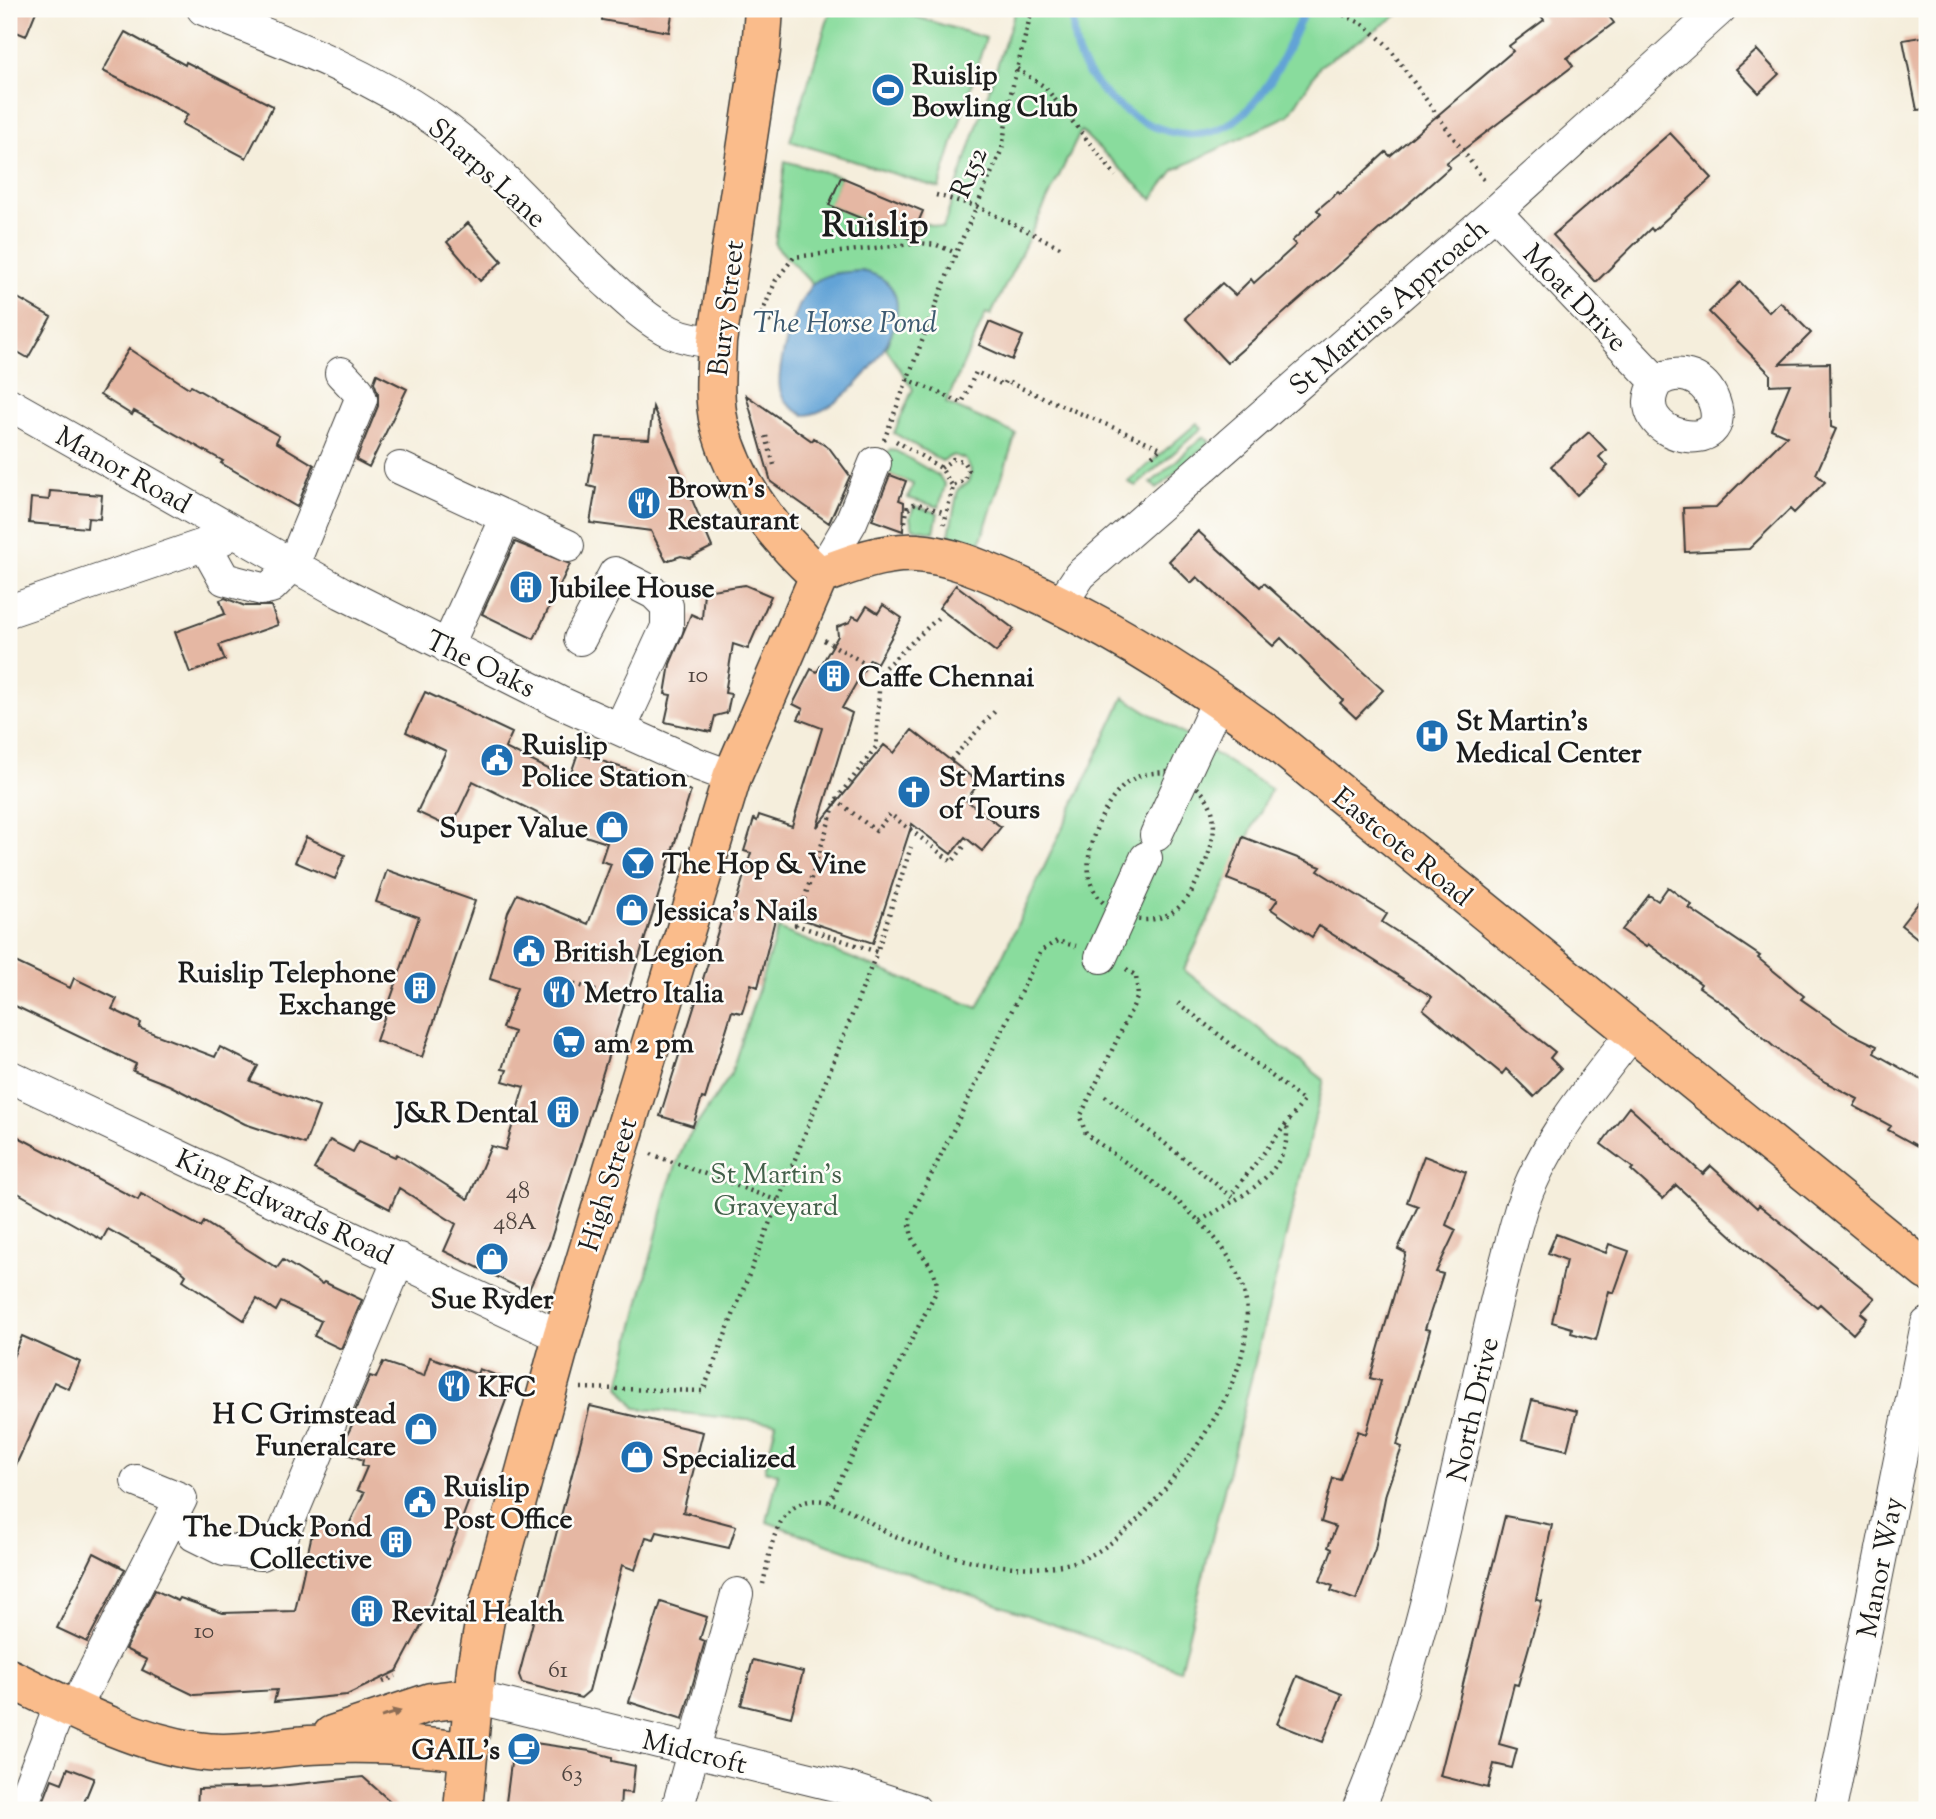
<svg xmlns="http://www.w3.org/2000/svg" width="1936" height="1819" viewBox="0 0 1936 1819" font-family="'Sorts Mill Goudy',serif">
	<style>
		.green { fill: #89dc9d; stroke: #527c5c; stroke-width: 2 }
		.water { fill: #62a3d6; stroke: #3f6079; stroke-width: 2 }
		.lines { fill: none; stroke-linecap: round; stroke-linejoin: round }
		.stream { stroke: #62a3d6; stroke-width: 8 }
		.building { fill: #e5b7a3 }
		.minor-casing { stroke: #3d3c39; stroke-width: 34 }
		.major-casing { stroke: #3d3c39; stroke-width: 41 }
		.path { stroke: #3d3c39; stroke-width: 4.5; stroke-dasharray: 2 5; stroke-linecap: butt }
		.minor { stroke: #fff; stroke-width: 32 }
		.major { stroke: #fabc8b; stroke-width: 38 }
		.oneway { fill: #8b6c54 }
		.labels { text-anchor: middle; stroke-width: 5; stroke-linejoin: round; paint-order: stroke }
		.number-label { font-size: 24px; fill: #4e433e }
		.poi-label { font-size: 28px; font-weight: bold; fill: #1c1c1c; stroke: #fdfcf7; text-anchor: start }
		.street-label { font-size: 28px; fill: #1c1c1c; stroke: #fdfcf7 }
		.park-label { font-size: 28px; fill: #425f49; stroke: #fdfcf7 }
		.water-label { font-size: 30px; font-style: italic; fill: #3c5970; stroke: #fdfcf7 }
		.district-label { font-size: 35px; font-weight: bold; fill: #1c1c1c; stroke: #fdfcf7 }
	</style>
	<rect width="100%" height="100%" fill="#fdfcf7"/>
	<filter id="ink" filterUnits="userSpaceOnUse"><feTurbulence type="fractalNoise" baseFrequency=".0143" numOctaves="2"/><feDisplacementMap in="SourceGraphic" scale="14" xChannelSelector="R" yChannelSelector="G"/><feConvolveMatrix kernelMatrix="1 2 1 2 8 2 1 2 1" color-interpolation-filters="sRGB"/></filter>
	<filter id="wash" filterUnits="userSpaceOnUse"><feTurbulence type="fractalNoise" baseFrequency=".00686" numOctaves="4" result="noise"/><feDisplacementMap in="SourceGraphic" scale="28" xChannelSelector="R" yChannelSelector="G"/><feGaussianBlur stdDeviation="1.57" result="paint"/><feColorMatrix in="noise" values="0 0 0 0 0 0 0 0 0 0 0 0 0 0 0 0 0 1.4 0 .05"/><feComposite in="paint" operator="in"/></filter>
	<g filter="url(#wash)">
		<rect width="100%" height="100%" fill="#f5eedc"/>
		<!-- green -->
		<path class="green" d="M831 9H890L986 38 939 188 790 141Z
			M1016 9H1407L1320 66 1289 115 1174 170 1152 199 1081 131 991 315 986 313 946 403 1016 434 980 543 949 535 958 489 968 483 971 470 965 459 953 455 942 461 894 433 913 389 886 348 897 317 862 271 834 274 812 284 775 245 785 161 841 177 830 205 911 239 920 222 943 228Z
			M1197 423 1202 428 1136 486 1128 482Z
			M1204 436 1210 442 1157 489 1151 483Z
			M890 450 896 451 939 476 945 485 939 507 908 498 913 484 886 473V455Z
			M914 506 938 513 934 532 913 528 910 518Z
			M1124 697 1271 789 1184 970 1324 1080 1180 1670 767 1522 778 1474 765 1470 776 1423 636 1408 619 1386 669 1184 685 1142 730 1076 778 929 978 1008Z"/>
		<!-- water -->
		<path class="water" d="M862 271C950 289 850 415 804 415 794 410 784 403 781 393 773 372 797 296 815 282 828 272 846 272 862 271Z"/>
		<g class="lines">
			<!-- stream -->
			<path class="stream" d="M1073 9C1073 23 1073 37 1077 51 1096 106 1180 160 1234 121 1270 95 1285 53 1303 14"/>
		</g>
		<g id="blocks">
			<!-- building -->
			<path class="building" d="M9 9H37L26 36 9 29Z
				M603 9H673L669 32 602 20Z
				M1536 9H1603L1614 23 1567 58 1573 66 1446 163 1450 167 1227 363 1185 318 1222 283 1235 295 1251 279 1254 283 1296 245 1292 241 1321 214 1317 210 1338 192 1340 194 1386 152 1390 156 1513 51 1509 46 1544 20Z
				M125 32 185 65 186 62 273 106 246 158 182 124 188 114 103 71Z
				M1927 36V109L1917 110 1903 40Z
				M1757 50 1779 74 1759 93 1736 69Z
				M1670 133 1712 178 1653 231 1651 228 1596 282 1553 235Z
				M841 177 923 211 911 239 829 205Z
				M468 223 502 261 480 281 447 242Z
				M1740 282 1769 312 1780 302 1811 333 1780 364 1830 363 1831 427 1836 429 1816 474 1825 482 1794 513 1790 509 1749 549 1685 552 1683 508 1716 507 1787 436 1771 429 1790 384 1770 385V374L1709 312Z
				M9 293 51 317 28 358 9 347Z
				M989 322 1023 336 1012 360 979 345Z
				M129 349 189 388 191 386 279 436 276 442 314 465 297 507 221 463 223 461 134 411 132 415 100 395Z
				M377 374 407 389 369 467 356 460 378 406V393L374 382Z
				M746 395 812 441 814 438 830 449 850 476 829 523 771 482Z
				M653 407 712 547 690 558 681 556 666 561 651 531 590 523 596 488 588 486 597 437 649 439Z
				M1589 432 1606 450 1599 457 1608 466 1577 495 1551 466Z
				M890 475 906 481 899 500 904 502 903 531 872 520Z
				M50 491 102 495 100 519 88 518 87 528 29 523 31 498 49 500Z
				M1198 531 1260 587 1264 583 1383 690 1356 718 1340 703 1343 700 1281 638 1273 646 1197 577 1191 583 1169 561Z
				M515 542 570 564 534 639 482 614Z
				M745 585 771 596 748 649 733 644 725 693 731 694 727 713 715 716 711 732 665 722 671 695 665 694 670 664 691 614 702 619 704 591Z
				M956 585 1014 629 996 652 939 608Z
				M225 598 245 606H271L278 625 219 645 225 660 190 673 175 632 225 614 220 600Z
				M883 605 902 618 877 663 870 659 842 708 852 713 817 827 884 745 894 753 912 730 979 783 966 800 1001 827 982 851 965 837 951 854 912 824 873 943 777 911 758 987 751 984 742 1013 732 1011 705 1099 702 1098 693 1126 660 1116 724 912 731 915 738 895 751 853 744 851 754 819 757 821 759 815 792 826 822 728 798 719 803 709 793 704 811 669 817 672 838 636 837 627 850 622 853 616 859 619 867 606 878 613Z
				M425 692 512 733 505 748 569 779 578 753 691 791 549 1245 528 1292 444 1251 456 1224 399 1188 390 1209 314 1169 330 1140 353 1152 359 1141 395 1157 397 1154 468 1199 491 1146 505 1150 524 1087 503 1081 507 1070 502 1069 514 1032 502 1028 517 988 490 979 508 912 517 894 588 924 611 864 601 861 607 843 582 835 583 831 555 822 473 781 451 828 417 812 446 751 406 732Z
				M306 837 345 855 335 879 295 862Z
				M1243 837 1321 867 1318 871 1387 914 1382 922 1433 955 1555 1052 1550 1058 1561 1069 1534 1097 1506 1069 1502 1074 1423 1009 1432 997 1319 926 1312 937 1271 909 1278 899 1227 879Z
				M387 870 475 901 422 1057 376 1041 419 917 376 902Z
				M1668 887 1692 905 1689 908 1760 956 1758 958 1804 996 1801 999 1848 1032 1877 1046 1874 1053 1927 1083V1128L1917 1146 1888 1130 1891 1126 1854 1106 1858 1099 1825 1082 1774 1047 1736 1013 1699 987 1701 984 1648 944 1646 947 1622 930 1649 895 1658 901Z
				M1927 892V946L1901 925Z
				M9 959 70 988 74 978 117 999 112 1009 141 1023 139 1028 215 1057 220 1047 258 1066 250 1081 319 1107 305 1144 245 1124 169 1085 133 1071 136 1064 9 1003Z
				M1629 1107 1703 1174 1711 1166 1757 1208 1759 1205 1875 1298 1861 1313 1867 1318 1853 1334 1820 1304 1817 1307 1757 1259 1676 1185 1663 1199 1631 1170 1633 1168 1601 1144Z
				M9 1132 138 1200 141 1194 201 1227 204 1222 277 1268 283 1260 322 1284 324 1282 362 1300 341 1349 314 1336 321 1321 281 1302 276 1311 257 1299 244 1320 183 1280 186 1275 177 1267 108 1229 102 1240 9 1188Z
				M1424 1156 1466 1172 1446 1225 1456 1230 1436 1272 1443 1274 1425 1329 1430 1330 1397 1445 1402 1447 1386 1493 1375 1549 1356 1600 1331 1591 1333 1586 1320 1581 1332 1549 1328 1547 1336 1527 1321 1522 1333 1478 1340 1480 1358 1431 1366 1434 1381 1381 1370 1378 1406 1253 1398 1249 1418 1206 1407 1202Z
				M1556 1234 1606 1253 1609 1244 1629 1251 1614 1293 1609 1291 1596 1340 1571 1333 1572 1328 1552 1322 1566 1260 1548 1253Z
				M22 1336 80 1362 69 1389 54 1382 9 1480V1366Z
				M430 1357 477 1374 479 1369 513 1381 425 1619 397 1671 347 1695 274 1702 277 1690 194 1695 142 1670 147 1660 125 1649 155 1590 178 1601 180 1598 223 1613 295 1611 315 1520 345 1533 364 1493 357 1490 367 1467 362 1465 363 1460 339 1451 356 1417 353 1416 370 1376 376 1378 383 1362 424 1376Z
				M1532 1400 1577 1411 1567 1450 1522 1439Z
				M590 1406 703 1432 683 1512 736 1526 729 1548 657 1532 654 1539 646 1537 635 1570 622 1565 589 1691 581 1698 522 1683 519 1675Z
				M1505 1516 1552 1525 1536 1600 1542 1601 1518 1685 1514 1684 1499 1744 1517 1749 1512 1768 1494 1764 1488 1788 1440 1776Z
				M94 1553 125 1569 87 1642 57 1628Z
				M661 1602 707 1617 700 1639 705 1641 683 1719 629 1702Z
				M753 1660 803 1672 791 1717 741 1705Z
				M1297 1676 1342 1694 1323 1742 1277 1724Z
				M514 1740 590 1751 612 1757V1761L635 1766 632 1793 621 1792 620 1810H505Z
				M68 1768 94 1778 81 1810H40L52 1779 62 1783Z
				M363 1777 400 1810H197L198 1789 270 1787Z"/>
		</g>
	</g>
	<g filter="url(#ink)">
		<use href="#blocks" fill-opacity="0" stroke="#3d3c39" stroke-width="2"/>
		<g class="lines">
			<defs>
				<path id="minor" d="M203 9C284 42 359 69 433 119 495 162 545 224 600 276 622 296 644 319 671 332 686 339 701 341 717 342
					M1495 212 1657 382C1677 368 1701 375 1712 397 1742 463 1620 438 1657 382
					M9 404 342 593 559 702 697 764 732 777
					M400 468 568 546
					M205 545 224 579 262 589 271 587 293 565 361 399 358 391 341 373
					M819 576 851 522 875 463
					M1060 605 1080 575 1495 212 1720 9
					M9 611 224 538
					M580 639 615 573 654 593 667 606V627L620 729
					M447 647 506 517
					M1156 835 1219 699
					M1101 957 1146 858
					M9 1076 562 1337
					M194 1535 224 1550 262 1554 283 1535 399 1259
					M474 1697 847 1788 915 1810
					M74 1710 181 1499 137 1481
					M20 1810 61 1704
					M677 1810 737 1594
					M1358 1810C1440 1618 1463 1407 1521 1208 1545 1140 1590 1088 1633 1032
					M1830 1810 1927 1324"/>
				<path id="major" d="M764 9 761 51 717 342C716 369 713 397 719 423 734 484 774 535 819 576
					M819 576C850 564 883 551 917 553 949 555 979 568 1009 581 1101 621 1185 674 1266 733L1927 1271
					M9 1678C69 1707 130 1741 197 1751 236 1757 272 1747 309 1745 363 1742 416 1744 469 1752
					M332 1735 431 1702 474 1697
					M463 1810 476 1669 486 1614 562 1337 732 777 819 576"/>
			</defs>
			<!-- minor casing -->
			<use href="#minor" class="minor-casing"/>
			<!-- major casing -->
			<use href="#major" class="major-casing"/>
			<!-- path -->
			<path class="path" d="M1331 9 1365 25 1387 45 1486 183
				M1017 69 1045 87 1116 176
				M936 195 976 206 1064 249
				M783 330 761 315 776 280 794 257 920 243 937 245 956 253
				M907 379 962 403 976 372 1003 385 1005 381 1161 448 1152 456
				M766 436 774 465 769 466
				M884 440 956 253 1002 149 1010 97 1032 9
				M896 441 941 468 953 487 944 524
				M941 468 953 459 963 461 968 470 965 480 953 486
				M908 509 915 503 946 513
				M905 522 908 504
				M824 640 880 672 876 747 836 800 796 925 877 952 911 847
				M880 672 940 616
				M951 760 995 711
				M1166 772C1218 787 1223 824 1203 868 1197 880 1193 892 1185 901 1160 930 1117 924 1097 895 1074 865 1102 800 1130 781 1141 773 1153 773 1166 772Z
				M836 800 876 831 890 814 952 862 966 844
				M561 979 630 1003
				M1178 1003 1304 1101 1231 1195
				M1105 1096 1235 1199
				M651 1154 778 1201
				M1200 1221C1237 1198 1291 1176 1287 1124
				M581 1388 703 1391 877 952
				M829 1502 936 1292C942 1263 904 1249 911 1216L1041 951 1057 941 1076 946
				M763 1584C770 1555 773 1508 809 1501 837 1496 867 1523 891 1534 941 1558 1034 1582 1087 1557 1128 1538 1162 1494 1188 1458 1219 1416 1253 1358 1246 1302 1235 1228 1143 1177 1086 1134L1080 1117 1138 996 1136 976 1125 968
				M383 1682 396 1676"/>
			<!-- minor -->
			<use href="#minor" class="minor"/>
			<!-- major -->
			<use href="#major" class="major"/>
		</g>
		<!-- one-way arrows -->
		<defs><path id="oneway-solid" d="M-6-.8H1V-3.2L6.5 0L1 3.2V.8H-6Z" transform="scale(1.75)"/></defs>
		<use class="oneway" href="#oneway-solid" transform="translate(391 1714) rotate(-17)"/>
	</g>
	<!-- icons -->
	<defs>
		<symbol id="stadium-disc" viewBox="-11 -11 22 22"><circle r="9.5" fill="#1f6fb2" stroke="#fdfcf7"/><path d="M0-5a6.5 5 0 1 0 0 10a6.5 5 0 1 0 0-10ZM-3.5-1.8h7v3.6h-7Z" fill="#fff"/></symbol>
		<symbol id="restaurant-disc" viewBox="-11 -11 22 22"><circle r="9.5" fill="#1f6fb2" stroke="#fdfcf7"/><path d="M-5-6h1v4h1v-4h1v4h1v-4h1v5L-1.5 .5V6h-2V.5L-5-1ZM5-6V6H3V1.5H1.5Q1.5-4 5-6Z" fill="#fff"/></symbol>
		<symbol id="building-disc" viewBox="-11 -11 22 22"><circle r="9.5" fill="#1f6fb2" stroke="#fdfcf7"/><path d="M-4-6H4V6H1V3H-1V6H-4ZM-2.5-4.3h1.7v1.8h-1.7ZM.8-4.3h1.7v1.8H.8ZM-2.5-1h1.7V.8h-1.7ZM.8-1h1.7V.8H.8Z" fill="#fff"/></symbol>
		<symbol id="hospital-disc" viewBox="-11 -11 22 22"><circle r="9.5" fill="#1f6fb2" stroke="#fdfcf7"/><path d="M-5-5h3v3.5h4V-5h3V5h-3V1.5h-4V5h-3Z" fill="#fff"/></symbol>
		<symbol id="civic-disc" viewBox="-11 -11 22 22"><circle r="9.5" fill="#1f6fb2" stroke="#fdfcf7"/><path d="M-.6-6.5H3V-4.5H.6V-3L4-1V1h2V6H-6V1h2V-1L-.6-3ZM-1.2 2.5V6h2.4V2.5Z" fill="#fff"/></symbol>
		<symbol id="church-disc" viewBox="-11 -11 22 22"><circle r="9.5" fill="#1f6fb2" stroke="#fdfcf7"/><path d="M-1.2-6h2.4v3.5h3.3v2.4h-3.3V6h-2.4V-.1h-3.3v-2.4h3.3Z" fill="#fff"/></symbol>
		<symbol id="shop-disc" viewBox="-11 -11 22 22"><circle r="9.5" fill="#1f6fb2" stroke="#fdfcf7"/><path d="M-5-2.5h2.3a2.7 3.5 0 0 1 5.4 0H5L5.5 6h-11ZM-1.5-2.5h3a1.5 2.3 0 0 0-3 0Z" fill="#fff"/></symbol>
		<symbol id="bar-disc" viewBox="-11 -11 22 22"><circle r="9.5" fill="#1f6fb2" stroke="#fdfcf7"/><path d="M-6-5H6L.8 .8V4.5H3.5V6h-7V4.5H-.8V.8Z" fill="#fff"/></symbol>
		<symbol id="supermarket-disc" viewBox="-11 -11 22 22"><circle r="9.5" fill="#1f6fb2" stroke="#fdfcf7"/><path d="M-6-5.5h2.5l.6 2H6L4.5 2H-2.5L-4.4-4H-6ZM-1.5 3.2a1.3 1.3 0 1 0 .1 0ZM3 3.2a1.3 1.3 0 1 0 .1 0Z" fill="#fff"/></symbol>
		<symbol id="cafe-disc" viewBox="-11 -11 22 22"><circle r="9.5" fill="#1f6fb2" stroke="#fdfcf7"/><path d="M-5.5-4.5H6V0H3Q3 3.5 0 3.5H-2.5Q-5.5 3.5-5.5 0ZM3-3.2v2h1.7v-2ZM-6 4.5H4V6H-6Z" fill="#fff"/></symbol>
	</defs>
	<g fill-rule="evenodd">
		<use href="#stadium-disc" x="869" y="71" width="38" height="38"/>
		<use href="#restaurant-disc" x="625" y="484" width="38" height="38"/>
		<use href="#building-disc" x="507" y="568" width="38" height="38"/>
		<use href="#building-disc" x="815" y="657" width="38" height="38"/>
		<use href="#hospital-disc" x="1413" y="717" width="38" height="38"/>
		<use href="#civic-disc" x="478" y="741" width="38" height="38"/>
		<use href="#church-disc" x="895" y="773" width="38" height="38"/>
		<use href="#shop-disc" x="593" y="808" width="38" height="38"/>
		<use href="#bar-disc" x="619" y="844" width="38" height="38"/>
		<use href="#shop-disc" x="613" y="891" width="38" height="38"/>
		<use href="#civic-disc" x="510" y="932" width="38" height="38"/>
		<use href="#building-disc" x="401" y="969" width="38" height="38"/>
		<use href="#restaurant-disc" x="540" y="973" width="38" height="38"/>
		<use href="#supermarket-disc" x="550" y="1023" width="38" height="38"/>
		<use href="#building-disc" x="544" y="1093" width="38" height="38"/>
		<use href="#shop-disc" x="473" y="1240" width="38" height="38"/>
		<use href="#restaurant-disc" x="435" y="1367" width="38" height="38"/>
		<use href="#shop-disc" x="402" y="1410" width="38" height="38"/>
		<use href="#shop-disc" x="618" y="1438" width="38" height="38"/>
		<use href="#civic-disc" x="401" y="1483" width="38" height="38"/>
		<use href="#building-disc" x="377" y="1523" width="38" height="38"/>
		<use href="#building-disc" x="348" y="1592" width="38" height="38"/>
		<use href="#cafe-disc" x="505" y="1730" width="38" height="38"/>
	</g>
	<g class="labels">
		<!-- number labels -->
		<g class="number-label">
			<text x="698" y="682">10</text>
			<text x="518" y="1198">48</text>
			<text x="515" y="1229">48A</text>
			<text x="204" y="1638">10</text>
			<text x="558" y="1677">61</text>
			<text x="572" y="1781">63</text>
		</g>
		<!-- poi labels -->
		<g class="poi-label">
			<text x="912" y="84">Ruislip<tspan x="912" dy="32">Bowling Club</tspan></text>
			<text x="668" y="497">Brown's<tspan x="668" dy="32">Restaurant</tspan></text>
			<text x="550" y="597">Jubilee House</text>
			<text x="858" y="686">Caffe Chennai</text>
			<text x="1456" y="730">St Martin's<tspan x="1456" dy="32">Medical Center</tspan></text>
			<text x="522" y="754">Ruislip<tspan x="522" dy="32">Police Station</tspan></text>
			<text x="939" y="786">St Martins<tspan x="939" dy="32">of Tours</tspan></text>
			<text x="588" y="837" text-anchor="end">Super Value</text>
			<text x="662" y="873">The Hop &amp; Vine</text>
			<text x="656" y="920">Jessica's Nails</text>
			<text x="554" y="961">British Legion</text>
			<text x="396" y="982" text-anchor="end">Ruislip Telephone<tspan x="396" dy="32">Exchange</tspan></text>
			<text x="584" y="1002">Metro Italia</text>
			<text x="594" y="1052">am 2 pm</text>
			<text x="538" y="1122" text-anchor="end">J&amp;R Dental</text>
			<text x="492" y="1308" text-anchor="middle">Sue Ryder</text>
			<text x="478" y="1396">KFC</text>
			<text x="396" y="1423" text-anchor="end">H C Grimstead<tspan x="396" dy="32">Funeralcare</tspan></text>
			<text x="662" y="1467">Specialized</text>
			<text x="444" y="1496">Ruislip<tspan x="444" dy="32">Post Office</tspan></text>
			<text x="372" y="1536" text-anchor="end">The Duck Pond<tspan x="372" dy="32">Collective</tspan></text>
			<text x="392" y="1621">Revital Health</text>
			<text x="500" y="1759" text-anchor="end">GAIL's</text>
		</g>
		<!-- street labels -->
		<g class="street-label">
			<text transform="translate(488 172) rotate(42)" y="10">Sharps Lane</text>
			<text transform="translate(968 172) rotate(-67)" y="10">R152</text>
			<text transform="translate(1576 297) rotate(46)" y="10">Moat Drive</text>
			<text transform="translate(1388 306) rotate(-41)" y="10">St Martins Approach</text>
			<text transform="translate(725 308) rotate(-83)" y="10">Bury Street</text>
			<text transform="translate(124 469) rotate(29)" y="10">Manor Road</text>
			<text transform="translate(481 663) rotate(26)" y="10">The Oaks</text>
			<text transform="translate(1403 846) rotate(39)" y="10">Eastcote Road</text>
			<text transform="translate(607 1184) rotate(-73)" y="10">High Street</text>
			<text transform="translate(285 1206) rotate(25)" y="10">King Edwards Road</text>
			<text transform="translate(1472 1409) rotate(-77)" y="10">North Drive</text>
			<text transform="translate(1879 1567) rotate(-79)" y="10">Manor Way</text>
			<text transform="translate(695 1751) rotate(14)" y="10">Midcroft</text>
		</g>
		<!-- park labels -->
		<g class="park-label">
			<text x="776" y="1183">St Martin's<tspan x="776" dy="32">Graveyard</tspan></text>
		</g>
		<!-- water labels -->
		<g class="water-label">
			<text x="845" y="332">The Horse Pond</text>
		</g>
		<!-- district labels -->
		<g class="district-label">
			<text x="875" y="236">Ruislip</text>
		</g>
	</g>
	<!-- margin -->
	<rect width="1936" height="1819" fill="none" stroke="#fdfcf7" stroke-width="35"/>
</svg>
